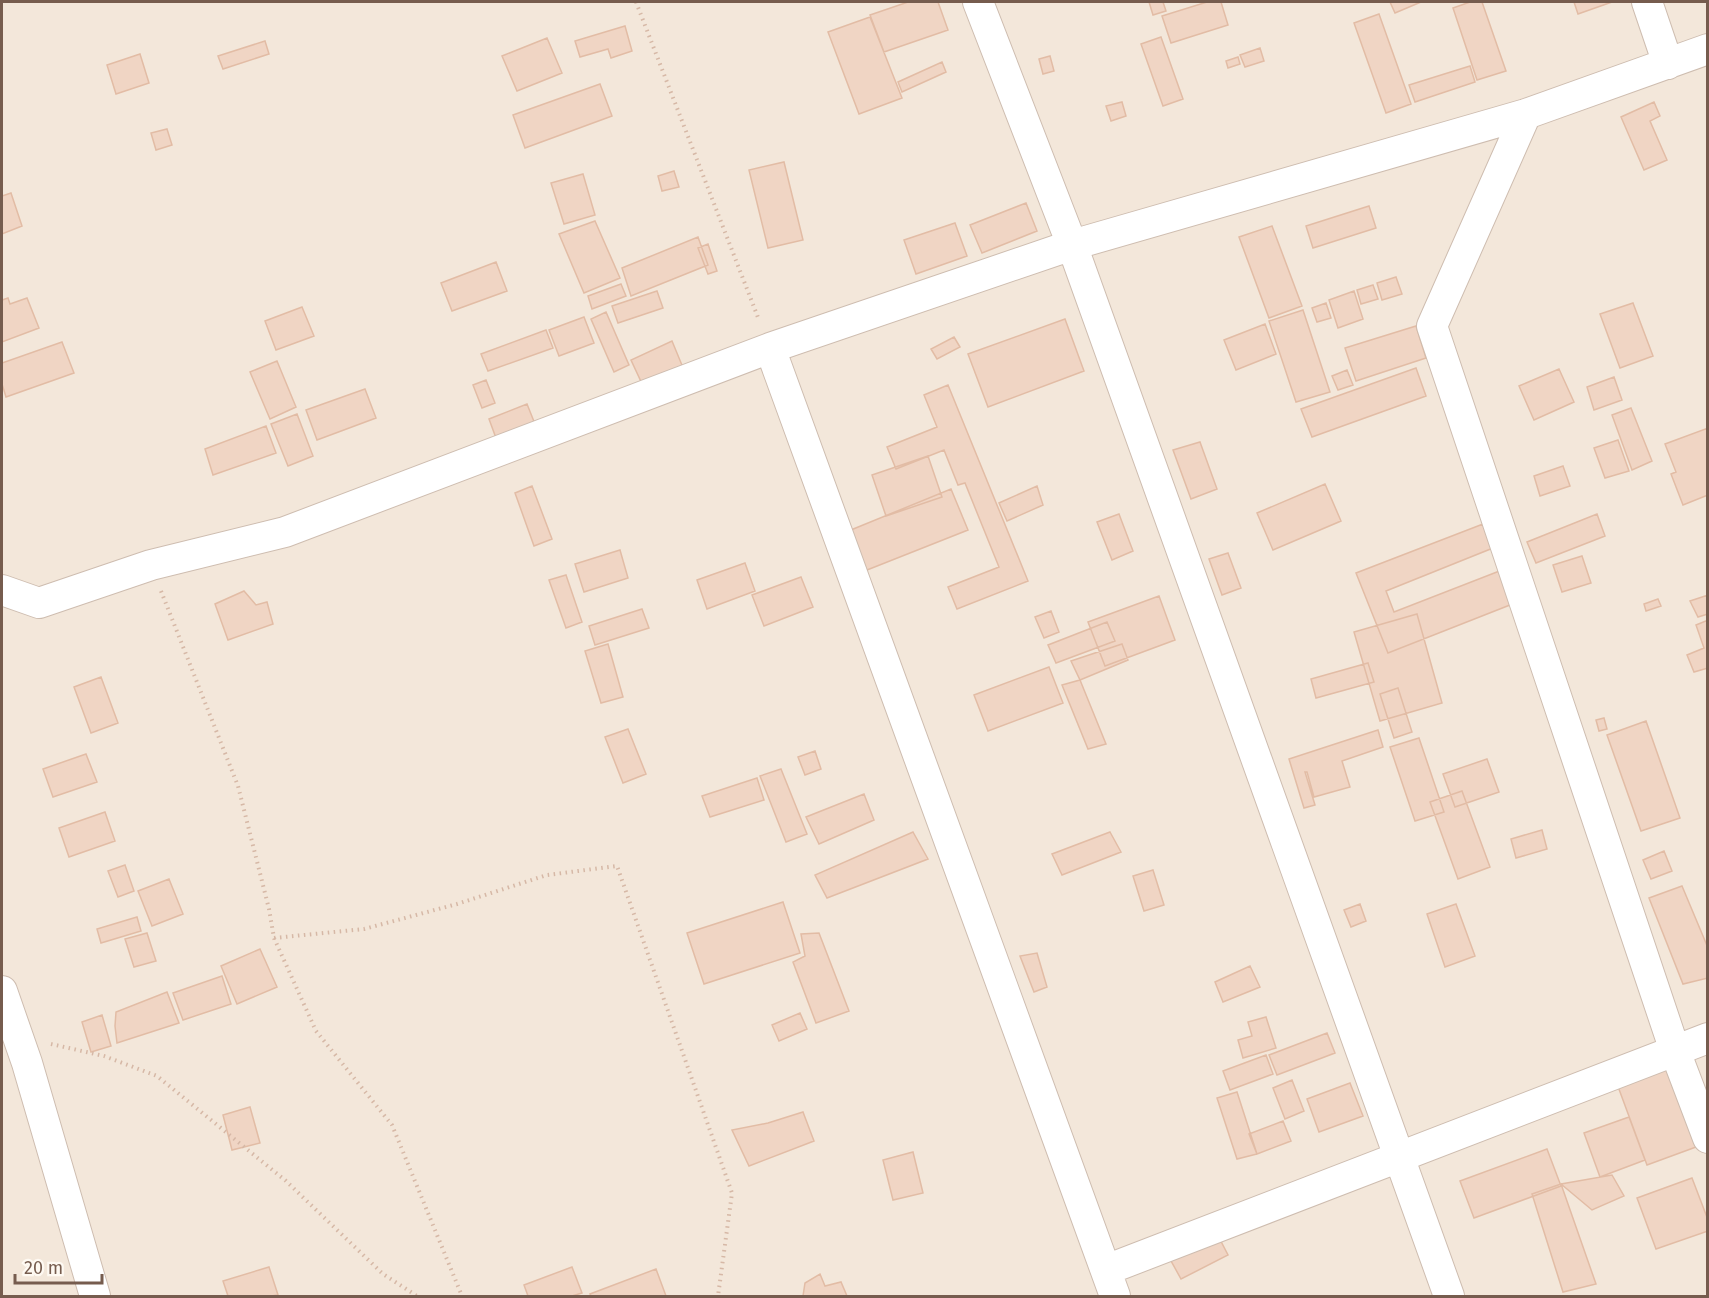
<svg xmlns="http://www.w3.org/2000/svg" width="1709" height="1298" viewBox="0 0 1709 1298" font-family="'Fira Sans',sans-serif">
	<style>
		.residential { fill: #f3e7da }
		.building { fill: #f0d5c4; stroke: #e2bca5; stroke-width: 1.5 }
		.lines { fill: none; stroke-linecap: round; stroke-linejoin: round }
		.street-casing { stroke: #cebdb0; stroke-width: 32 }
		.path { stroke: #d6b8a6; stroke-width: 4; stroke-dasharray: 1.5 4.5; stroke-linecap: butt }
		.street { stroke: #fff; stroke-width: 30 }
	</style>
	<rect width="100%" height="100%" fill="#fcf5eb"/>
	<!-- residential -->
	<path class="residential" d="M2 2H1707V1296H2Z"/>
	<!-- building -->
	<path class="building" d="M908 2H938L948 30 884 52 870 15Z
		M1149 2H1163L1166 11 1153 15Z
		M1207 2H1221L1228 25 1171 43 1162 16Z
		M1390 2H1421L1395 13Z
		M1470 2H1482L1506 71 1477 80 1453 8Z
		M1574 2H1612L1578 14Z
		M1379 14 1411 104 1386 113 1354 23Z
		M870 17 902 98 859 114 828 32Z
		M625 26 632 51 611 58 608 49 580 57 575 41Z
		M1161 37 1183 99 1163 106 1141 44Z
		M547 38 562 73 517 91 502 56Z
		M265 41 269 54 223 69 218 56Z
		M1260 48 1264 61 1245 67 1240 55Z
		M140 54 149 83 116 94 107 65Z
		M1050 56 1054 71 1043 74 1039 59Z
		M1238 57 1240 64 1228 68 1226 61Z
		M942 62 946 72 902 92 898 82Z
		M1470 66 1475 82 1415 102 1409 85Z
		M600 84 612 116 525 148 513 115Z
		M1122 102 1126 116 1111 121 1106 106Z
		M1654 102 1660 116 1650 121 1667 160 1644 170 1621 117Z
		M167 129 172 145 156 150 151 133Z
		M784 162 803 240 768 248 749 170Z
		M674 171 679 187 662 191 658 176Z
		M583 174 595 215 564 224 551 183Z
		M11 193 22 226 2 234V196Z
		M1026 203 1037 231 982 253 970 225Z
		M1369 206 1376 228 1313 248 1306 226Z
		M595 221 620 278 584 293 559 234Z
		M955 223 967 256 916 274 904 240Z
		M1272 226 1302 306 1269 318 1239 237Z
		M698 237 708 265 631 296 622 268Z
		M708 244 717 271 708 274 698 248Z
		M496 262 507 291 452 311 441 283Z
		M1396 277 1402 294 1382 300 1377 283Z
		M621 284 626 296 592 309 588 296Z
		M1373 285 1378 299 1361 304 1357 290Z
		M657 291 663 308 618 323 612 306Z
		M1354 291 1363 319 1338 328 1329 300Z
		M8 298 10 304 27 298 39 328 2 342V300Z
		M1326 303 1331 318 1317 322 1312 308Z
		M1633 303 1653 356 1620 368 1600 314Z
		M302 307 314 336 276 350 265 321Z
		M1303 310 1330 392 1296 402 1269 321Z
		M606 312 629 365 614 372 591 319Z
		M584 317 594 343 559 356 549 330Z
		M1065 319 1084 371 988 407 968 354Z
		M1265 324 1276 354 1236 370 1224 340Z
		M1416 326 1426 358 1356 381 1345 348Z
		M546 330 553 348 488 371 481 354Z
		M954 337 960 347 937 359 931 349Z
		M672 341 684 370 644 388 631 360Z
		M62 342 74 373 6 397 2 384V363Z
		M277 361 296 407 270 419 250 372Z
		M1416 368 1426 396 1312 437 1301 409Z
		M1559 369 1574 402 1534 420 1519 386Z
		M1347 370 1353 385 1338 390 1332 376Z
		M1614 377 1622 400 1594 410 1587 387Z
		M486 380 495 403 482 408 473 385Z
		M948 385 1028 581 957 609 948 587 999 567 965 483 958 485 944 450 896 469 887 447 937 427 924 395Z
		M365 389 376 418 317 440 306 410Z
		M527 404 535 424 496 438 489 419Z
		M1631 408 1652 461 1632 470 1612 415Z
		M297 414 313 456 288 466 271 424Z
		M266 426 276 453 213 475 205 449Z
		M1708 428V495L1683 505 1671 474 1676 472 1665 444Z
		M1618 440 1629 471 1605 478 1594 448Z
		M1200 442 1217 489 1191 499 1173 450Z
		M928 456 942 497 886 516 872 475Z
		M1563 466 1570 486 1540 496 1534 476Z
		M1325 484 1341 521 1273 550 1257 513Z
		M532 486 552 539 534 546 515 493Z
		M1037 486 1043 505 1007 521 999 503Z
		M951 489 968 530 862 572 846 532Z
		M1119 514 1133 551 1112 560 1097 522Z
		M1597 514 1605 536 1536 563 1527 542Z
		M1483 524 1493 548 1386 591 1394 612 1502 570 1515 603 1388 653 1356 573Z
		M620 550 628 578 584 592 575 564Z
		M1228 553 1241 588 1222 595 1209 559Z
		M1582 556 1591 583 1562 592 1553 565Z
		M745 563 755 591 707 609 697 580Z
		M566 575 582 622 566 628 549 580Z
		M801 577 813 607 764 626 752 595Z
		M244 591 256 605 267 602 273 624 228 640 215 604Z
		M1708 595V614L1698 617 1690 601Z
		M1159 596 1175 640 1105 666 1088 622Z
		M1658 599 1661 606 1646 611 1644 604Z
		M642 609 649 628 595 645 589 626Z
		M1051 611 1059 632 1044 638 1035 617Z
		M1417 614 1442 703 1380 721 1354 632Z
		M1708 620V668L1694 672 1687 655 1704 648 1696 625Z
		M1107 622 1115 641 1056 663 1048 645Z
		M608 644 623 697 601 703 585 651Z
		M1122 644 1128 660 1080 680 1071 661Z
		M1368 663 1374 682 1316 698 1311 679Z
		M1049 667 1063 703 988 731 974 695Z
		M101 677 118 723 91 733 74 687Z
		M1080 680 1106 744 1088 749 1062 685Z
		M1398 688 1412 732 1394 738 1380 694Z
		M1604 718 1607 729 1599 731 1596 720Z
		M1646 721 1680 818 1641 831 1607 735Z
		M628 729 646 774 623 783 605 737Z
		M1378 730 1383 747 1342 761 1350 787 1314 797 1307 772H1305L1315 805 1304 808 1289 759Z
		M1419 738 1444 812 1415 821 1390 747Z
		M815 751 821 769 805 775 798 757Z
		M86 754 97 782 53 797 43 769Z
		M1487 759 1499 792 1455 807 1443 774Z
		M781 769 807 834 786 842 760 776Z
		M757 778 764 800 710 817 702 796Z
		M1462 791 1490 867 1458 879 1430 802Z
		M864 794 874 820 819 844 806 817Z
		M105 812 115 841 69 857 59 828Z
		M1542 830 1547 849 1516 858 1511 839Z
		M913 832 928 859 827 898 815 875Z
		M1110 832 1121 852 1062 875 1052 854Z
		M1664 851 1672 871 1651 879 1643 860Z
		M125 865 134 891 118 897 108 871Z
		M1153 870 1164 905 1144 911 1133 876Z
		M169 879 183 914 152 926 138 891Z
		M1682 886 1708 948V978L1683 984 1649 898Z
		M783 902 800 953 704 984 687 933Z
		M1360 904 1366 921 1351 927 1344 910Z
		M1456 904 1475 956 1445 967 1427 914Z
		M137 917 141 931 101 943 97 929Z
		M147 933 156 961 134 967 125 939Z
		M819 933 849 1011 816 1023 793 962 805 956 801 934Z
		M260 949 277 987 237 1004 221 966Z
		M1037 953 1047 987 1034 992 1020 956Z
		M1250 966 1260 987 1223 1002 1215 982Z
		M222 976 231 1004 183 1020 173 993Z
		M167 992 179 1023 117 1043 115 1026 116 1012Z
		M800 1013 807 1029 779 1041 772 1025Z
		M102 1015 111 1046 91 1052 82 1022Z
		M1266 1017 1276 1048 1243 1058 1238 1040 1252 1036 1248 1022Z
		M1327 1033 1335 1053 1277 1075 1269 1055Z
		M1266 1055 1273 1074 1230 1090 1223 1071Z
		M1661 1055 1696 1147 1647 1165 1613 1073Z
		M1292 1080 1304 1111 1285 1119 1273 1088Z
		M1350 1083 1363 1116 1319 1132 1307 1099Z
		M1237 1092 1257 1154 1237 1159 1217 1098Z
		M250 1107 260 1143 232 1150 223 1115Z
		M803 1112 814 1141 749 1166 732 1130 768 1123Z
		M1629 1117 1645 1160 1600 1177 1584 1133Z
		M1283 1121 1291 1141 1257 1154 1249 1134Z
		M1547 1149 1561 1186 1474 1218 1460 1181Z
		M913 1152 923 1193 893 1200 883 1160Z
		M1612 1175 1624 1196 1592 1210 1561 1184Z
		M1692 1178 1708 1220V1231L1656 1249 1637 1198Z
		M1561 1184 1596 1284 1563 1292 1532 1194Z
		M1213 1226 1228 1255 1181 1279 1165 1250Z
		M269 1267 278 1295 271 1296H228L223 1281Z
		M572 1267 582 1293 572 1296H528L524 1285Z
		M656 1269 666 1296H591L590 1294Z
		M820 1274 825 1286 841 1282 847 1296H803L805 1283Z"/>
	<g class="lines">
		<defs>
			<path id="street" d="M978 2 1072 245 1449 1296
				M1647 2 1668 64
				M1526 114 1432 326 1675 1051 1708 1138
				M770 348 1115 1296
				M2 590 39 603 151 565 285 532 770 348 1072 245 1526 114 1708 49
				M2 991 27 1063 95 1296
				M1106 1270 1708 1038"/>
		</defs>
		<!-- street casing -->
		<use href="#street" class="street-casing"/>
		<!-- path -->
		<path class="path" d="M636 2 759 320
			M161 591 238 786 269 909 274 938 316 1031 392 1125 462 1296
			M274 938 364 929 457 904 547 875 617 866 732 1193 718 1296
			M51 1044 104 1056 157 1076 286 1181 383 1274 417 1296"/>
		<!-- street -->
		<use href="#street" class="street"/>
	</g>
	<!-- border -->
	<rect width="1709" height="1298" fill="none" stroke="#765c4e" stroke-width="6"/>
	<!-- scale -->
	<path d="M15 1274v9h87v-9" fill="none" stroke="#765c4e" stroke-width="3"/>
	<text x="24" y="1274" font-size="18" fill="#765c4e" stroke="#fef9f2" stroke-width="4.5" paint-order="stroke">20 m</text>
</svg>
